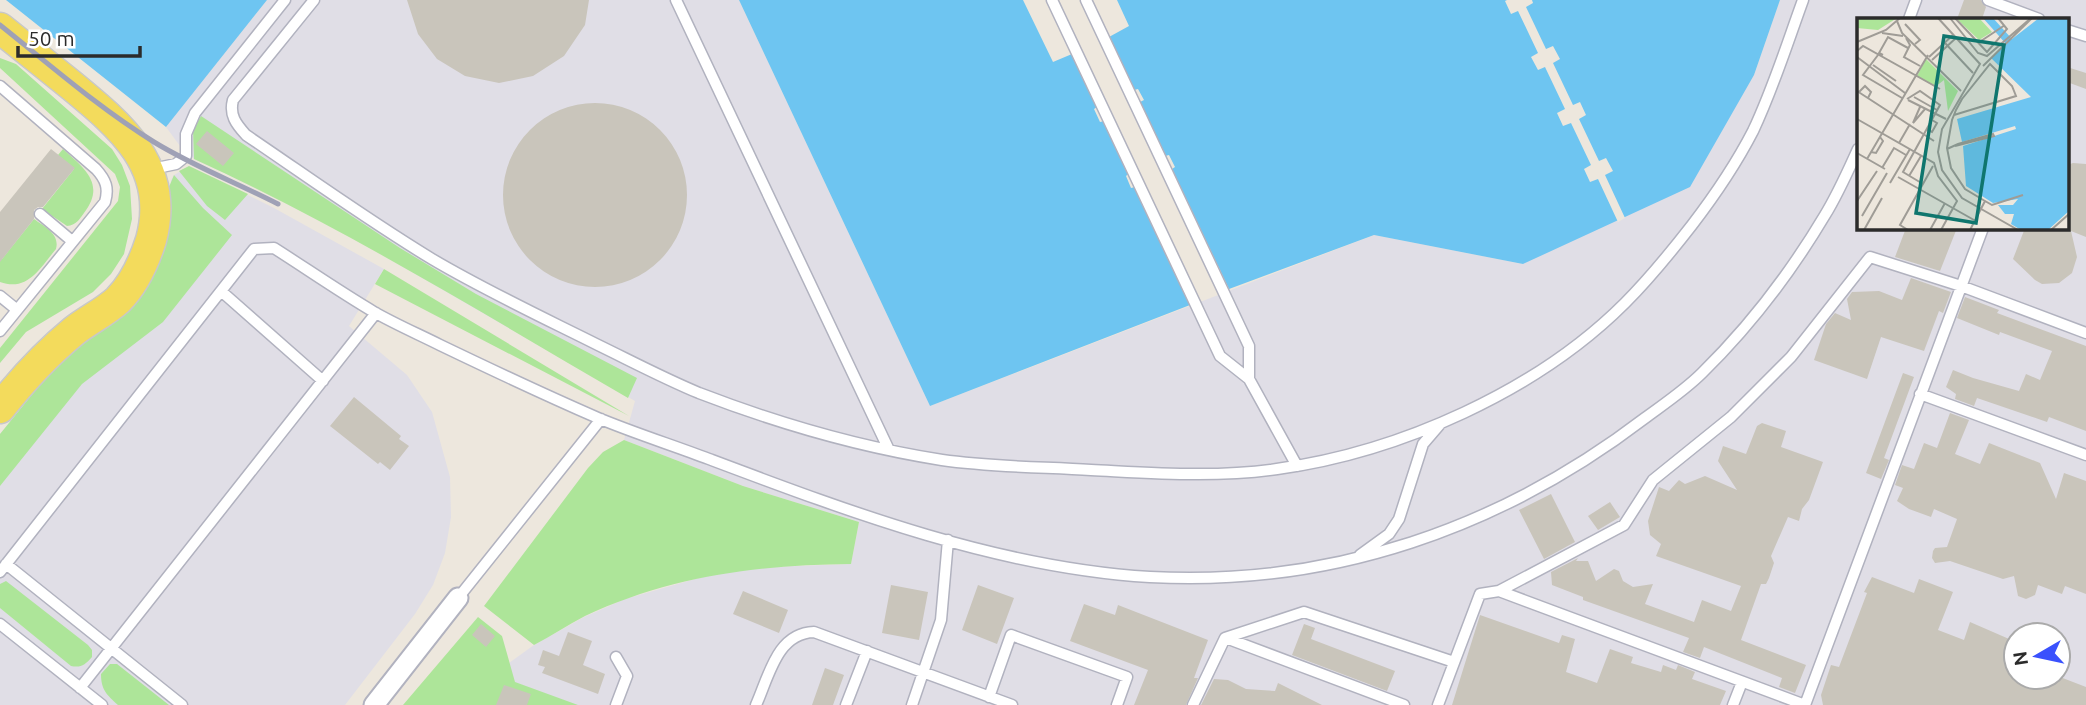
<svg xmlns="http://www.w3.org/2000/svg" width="2086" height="705" viewBox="0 0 2086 705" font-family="Ubuntu,sans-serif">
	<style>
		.industrial { fill: #e0dee6; fill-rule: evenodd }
		.green { fill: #ade599 }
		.water { fill: #6ec5f1 }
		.pier { fill: #ede7dd }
		.building { fill: #c9c5bb }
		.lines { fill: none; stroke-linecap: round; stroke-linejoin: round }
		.service-casing { stroke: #b1b2bf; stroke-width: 13 }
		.minor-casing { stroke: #b1b2bf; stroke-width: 23 }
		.primary-casing { stroke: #c8c8c8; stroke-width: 33 }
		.service { stroke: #fff; stroke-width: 10 }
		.minor { stroke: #fff; stroke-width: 19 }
		.primary { stroke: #f3db5c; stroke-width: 30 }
		.rail { stroke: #9fa1b6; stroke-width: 5 }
		.inset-road { fill: none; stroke: #9f9c96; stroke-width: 2 }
		.view { fill: #0f766e; fill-opacity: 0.15; stroke: #0f766e; stroke-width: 3.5 }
		.inset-edge { fill: none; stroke: #2b2b2b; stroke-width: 3.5 }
	</style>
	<rect width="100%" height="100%" fill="#ede7dd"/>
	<!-- industrial -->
	<path class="industrial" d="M267 0H739L930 406 1374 235 1523 264 1754 75 1780 0H2086V705H461L509 663 534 645 584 617 625 599 716 573 769 567 851 564 859 522 743 486 624 440 635 401 336 228 255 187 194 159 183 150 166 127ZM1858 19H2067V228H1858ZM2016 635H2058V677H2016Z
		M189 166 274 208 384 269 349 326 407 375 432 412 450 477 451 517 445 553 433 585 415 614 345 705H0V434L151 277 161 259 168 233 171 180 174 175Z"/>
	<!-- green -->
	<path class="green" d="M0 58 16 64 112 149 122 165 130 186 132 219 124 254 111 274 93 292 26 332 0 363V348L118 201 120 187 115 174 0 68Z
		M201 116 400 248 476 294 637 378 628 398C485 315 345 228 194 159L193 130Z
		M63 149C85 169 106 184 84 213 79 220 76 225 67 226L42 209 74 169 58 155Z
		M189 166 248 194 225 220 207 206 179 171Z
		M174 175 203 208 232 235 163 322 82 384 0 486V434L65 354 151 277 161 259 168 233 170 210 169 187Z
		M34 219C45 227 60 234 56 249 40 268 28 292 0 282V258L2 259Z
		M384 269 629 416 375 284Z
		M624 440 743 486 859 522 851 564C758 565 671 576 585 616 568 625 551 636 534 645L484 606 588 468 603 452Z
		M6 581 88 645 92 650V657C85 665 81 668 71 666L0 608V584Z
		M478 617 502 636 515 682 578 705H403Z
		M110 664H117L169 705H118C107 695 101 690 101 674Z"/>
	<!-- water -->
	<path class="water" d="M6 0H267L166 127Z
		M739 0H1023L1053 62 1072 54 1097 107 1094 109 1100 122 1104 121 1129 173 1126 176 1131 188 1135 187 1190 305 930 406Z
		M1117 0H1780L1754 75 1690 187 1523 264 1374 235 1229 289 1172 169 1175 167 1169 155 1165 156 1140 102 1144 100 1138 89 1134 90 1109 37 1129 26Z"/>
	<!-- pier -->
	<path class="pier" d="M1507 0H1532L1533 3 1526 7 1546 49 1553 46 1560 59 1553 63 1573 105 1580 102 1586 115 1579 119 1599 161 1606 158 1613 171 1605 175 1625 218 1618 222 1598 179 1590 182 1584 169 1591 165 1571 123 1563 126 1557 113 1565 109 1545 67 1538 70 1531 57 1538 53 1518 11 1511 14 1505 1Z"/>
	<!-- building -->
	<path class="building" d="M407 0H589L585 25 564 56 533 76 499 83 465 76 437 59 418 34Z
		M1964 0H1981L1986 7 1982 19H1957Z
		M2067 67 2086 73V89L2067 82Z
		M503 195a92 92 0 1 1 184 0a92 92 0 1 1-184 0Z
		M207 131 234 153 223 166 196 144Z
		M51 149 75 168 43 207H38L34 210V219L0 262V212Z
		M2073 163 2086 164V237L2071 231 2077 257 2072 273 2059 283 2042 284 2035 280 2013 259 2025 228H2067V165Z
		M1906 228H1957L1940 271 1895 257Z
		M1911 278 1951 292 1943 313 1939 311 1924 351 1881 337 1867 379 1814 360 1826 324 1835 313 1851 320 1847 299 1852 292 1879 291 1902 300Z
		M1965 297 1999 310 1997 313 2086 346V431L2049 417 2047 422 1977 398 1974 406 1955 399 1956 394 1946 387 1953 370 1973 378 2019 391 2026 374 2040 380 2052 351 2000 332 1999 335 1957 318Z
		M1903 373 1914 377 1884 458 1889 460 1881 479 1866 473Z
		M354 397 401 436 399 439 409 446 390 470 380 462 378 464 330 426Z
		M1950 413 1969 420 1955 454 1980 464 1989 443 2040 463 2056 499 2064 473 2086 481V594L2065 586 2062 594 2038 585 2035 595 2026 599 2018 596 2014 576 2003 579 1950 561 1935 563 1932 558 1933 551 1935 548 1947 547 1957 519 1934 509 1931 517 1909 509 1897 501 1903 488 1895 485 1902 465 1914 469 1924 443 1937 448Z
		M1762 423 1786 431 1781 447 1823 462 1809 500 1802 509 1799 521 1788 517 1771 556 1774 563 1769 578 1766 584H1761L1741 640 1806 665 1795 693 1779 687 1782 678 1704 647 1700 658 1683 652 1689 638 1583 600V597L1552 585 1551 572 1578 558 1576 561H1588L1596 581 1614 569 1619 571 1623 581 1633 587 1653 584 1645 604 1694 622 1702 600 1731 611 1741 586 1656 556 1661 544 1650 535 1648 521 1659 487 1669 491 1679 480 1685 484 1705 476 1737 490 1718 461 1723 446 1746 454 1757 426Z
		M1551 494 1575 542 1544 559 1519 510Z
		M1610 502 1620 517 1598 530 1588 516Z
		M1872 577 1914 593 1919 579 1953 592 1938 630 1964 640 1970 622 2016 642V677H2060L2086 687V705H1823L1821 695 1831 665 1839 667 1867 593 1864 592Z
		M891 585 928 592 919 640 882 633Z
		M978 585 1014 598 997 644 962 630Z
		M743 591 788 610 779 633 733 614Z
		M1084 604 1115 615 1118 605 1208 640 1194 678H1198L1186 705H1134L1148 670 1070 641Z
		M1480 615 1559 643 1562 635 1575 639 1566 672 1597 683 1610 649 1633 657 1631 663 1661 672 1663 665 1676 670 1678 665 1695 672 1692 679 1726 691 1720 705H1452Z
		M481 624 495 636 486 647 472 635Z
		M1304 624 1315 628 1311 639 1395 671 1387 691 1292 655Z
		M568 632 592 641 583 665 605 674 598 694 542 673 545 667 538 665 543 650 559 656Z
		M825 668 844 675 833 705H812Z
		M1214 679 1228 680 1246 689 1275 691 1278 683 1322 705H1201Z
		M504 685 531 694 527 705H496Z"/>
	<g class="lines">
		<defs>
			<path id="service" d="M314 0 233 100C229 115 236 124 246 135 308 177 369 221 432 259 486 291 542 317 598 345 631 361 665 379 699 393 777 423 859 447 942 460 991 467 1041 467 1091 470 1153 473 1215 478 1277 469 1400 452 1537 391 1625 303 1650 278 1671 252 1692 225 1715 195 1736 164 1753 131 1773 89 1787 44 1803 0
				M676 0 889 450
				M1052 0 1220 356 1249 379 1297 466
				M1086 0 1249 346V379
				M1988 0 2039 19
				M1909 19 1916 0
				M2067 30 2086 36
				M0 86 96 169C106 180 109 188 105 202L0 331
				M152 169 176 164 186 156V134L195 113 285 0
				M40 214 72 241
				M221 291 323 381
				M0 296 16 309
				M1920 394 2086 455
				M1360 555 1389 534 1399 519 1423 444 1441 423
				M6 564 182 705
				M0 572 254 249 274 248C307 269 340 292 374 312 395 324 418 334 440 345 492 370 545 395 598 418 634 433 672 445 709 459 850 512 998 568 1150 577 1331 587 1501 528 1645 418 1664 404 1685 390 1702 373 1750 326 1791 272 1825 215 1838 194 1848 171 1858 149
				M1499 591 1805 705
				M458 598 601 419
				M0 624 102 705
				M1226 638 1404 705
				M80 688 376 313
				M989 697 1011 635 1127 677 1117 705
				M616 705 627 676 616 657
				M756 705C769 676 777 633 814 632L1012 705
				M846 705 867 651
				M912 705 941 620 948 540
				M1193 705 1225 638 1304 612 1454 662
				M1438 705 1480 594 1499 591 1624 525 1653 480 1731 417 1791 357 1870 257 1961 286 2086 333
				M1733 705 1742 682
				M1805 705 1983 228"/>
			<path id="minor" d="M374 705 458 598"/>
			<path id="primary" d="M0 28C24 47 47 66 71 85 121 126 171 167 151 240 144 262 135 283 118 300 105 312 88 320 74 331 46 354 23 379 0 408"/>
		</defs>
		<!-- service casing -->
		<use href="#service" class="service-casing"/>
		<!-- minor casing -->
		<use href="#minor" class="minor-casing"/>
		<!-- primary casing -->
		<use href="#primary" class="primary-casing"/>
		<!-- service -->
		<use href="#service" class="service"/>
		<!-- minor -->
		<use href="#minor" class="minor"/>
		<!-- primary -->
		<use href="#primary" class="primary"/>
		<!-- rail -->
		<path class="rail" d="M0 25C50 65 99 108 154 142 193 166 237 183 278 204"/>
	</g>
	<!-- overview -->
	<g transform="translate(1857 18)">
		<rect width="212" height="212" fill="#ede7dd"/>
		<path d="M0 0H40L21 12 0 10ZM99 0H122L135 14 122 22ZM69 41 101 73 91 93 87 62 78 69 60 58Z" fill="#ade599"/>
		<path d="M126 0H136L155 21 182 0H212V193L191 212H164L154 206 157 196H148L141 187H156L161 181 136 185 109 168 106 128 159 111 158 108 105 124 100 101 174 79 134 40 149 26Z" fill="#6ec5f1"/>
		<path class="inset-road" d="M81 0 123 46 85 111 81 134 85 152 105 180 161 212M93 0 121 35 130 38 174 0M98 0 130 34 150 11 141 0M40 3 45 15 104 73M48 6 63 22 58 26M25 15 46 18M49 20 53 27 47 39 63 48M0 24 29 12 43 0M88 25 116 55M121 25 148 7M0 33 6 28 83 71M21 37 6 57 45 80M26 37 22 35 31 19 51 30M0 39 48 75M72 39 96 17M75 42 99 20M16 47 39 63M126 48 175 0M0 73 77 123M2 74 8 68 14 74 11 80M57 79 80 92M50 81 63 73 83 87 46 154 66 166M51 82 89 101M63 89 56 105 68 91M97 97 159 78 155 68 133 46 105 81 99 92 95 102 90 130 94 150 108 171 128 183 113 212M0 101 77 145 81 158 100 183 84 212M69 111 75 114 80 105 75 102M42 125 53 106M90 131 101 126 136 116 137 118 98 128M14 134 19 135 26 123 23 119M0 135 28 151M10 141 71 37M25 150 37 130 49 137M52 158 64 138M41 159 117 202M33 165 53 131M0 183 20 153M128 183 135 187 166 177M5 198 30 155M7 212 25 180M51 212 43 207 76 148M73 212 88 185M194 212 212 196"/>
		<path class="view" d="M87 18 147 27 119 205 59 195Z"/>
		<rect width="212" height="212" class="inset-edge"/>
	</g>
	<!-- north arrow -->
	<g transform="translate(2037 656) rotate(261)"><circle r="33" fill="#ffffff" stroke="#aaaaaa" stroke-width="2"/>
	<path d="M0-5L12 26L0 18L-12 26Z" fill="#3a51fd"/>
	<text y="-10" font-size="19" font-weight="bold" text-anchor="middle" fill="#2b2b2b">N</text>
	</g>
	<!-- scale -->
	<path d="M18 46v10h122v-10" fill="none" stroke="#2b2b2b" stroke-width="3.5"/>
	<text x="28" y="46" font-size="21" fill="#2b2b2b" stroke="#ffffff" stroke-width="5" paint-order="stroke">50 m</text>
</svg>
